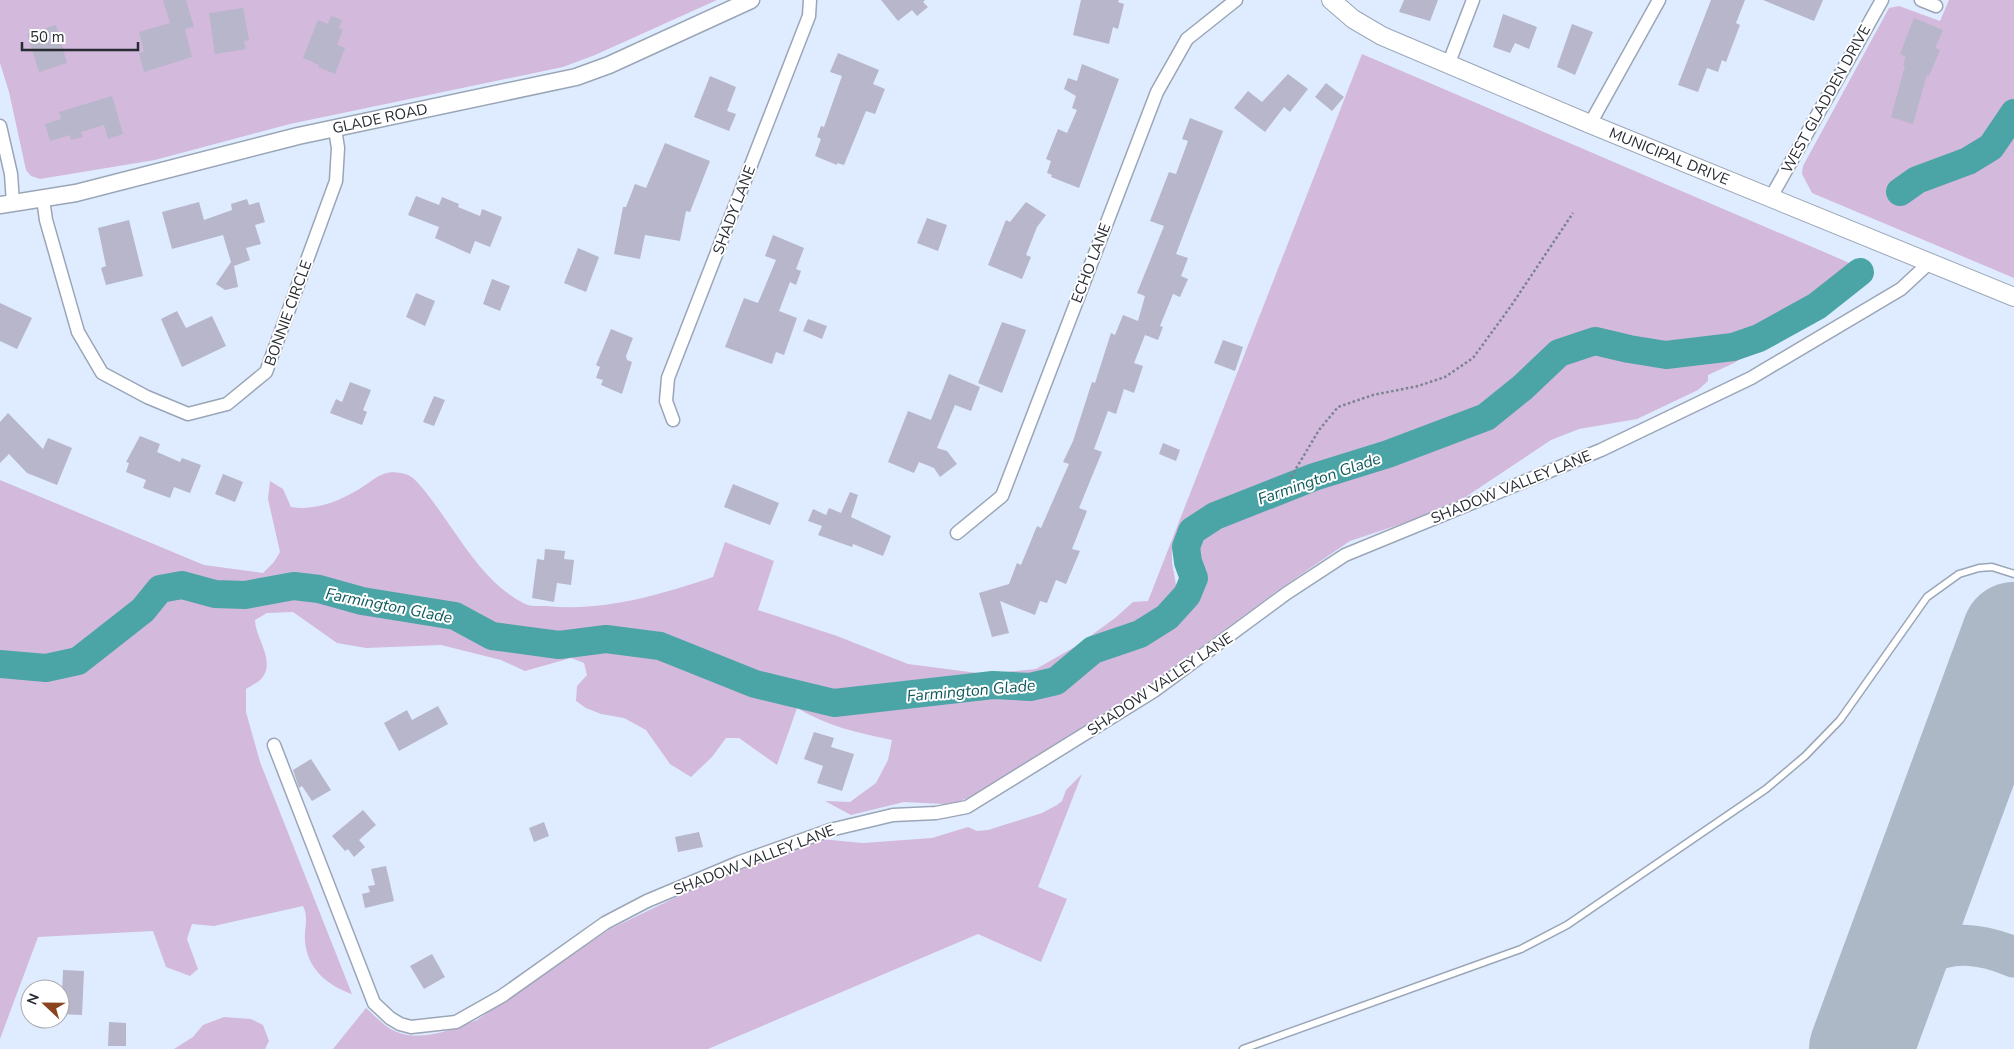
<svg xmlns="http://www.w3.org/2000/svg" width="2014" height="1049" viewBox="0 0 2014 1049" font-family="'Nunito Sans',sans-serif">
	<style>
		.green { fill: #d3b9dc }
		.lines { fill: none; stroke-linecap: round; stroke-linejoin: round }
		.river { stroke: #4ba4a5; stroke-width: 28 }
		.taxiway { stroke: #adb8c7; stroke-width: 41 }
		.runway { stroke: #adb8c7; stroke-width: 104 }
		.building { fill: #b7b6ca }
		.service-casing { stroke: #9aa6b7; stroke-width: 9 }
		.minor-casing { stroke: #9aa6b7; stroke-width: 15 }
		.tertiary-casing { stroke: #9aa6b7; stroke-width: 19 }
		.secondary-casing { stroke: #9aa6b7; stroke-width: 20 }
		.path { stroke: #7b8390; stroke-width: 2.5; stroke-dasharray: 2.5 2.5; stroke-linecap: butt }
		.service { stroke: #fff; stroke-width: 6 }
		.minor { stroke: #fff; stroke-width: 12 }
		.tertiary { stroke: #fff; stroke-width: 16 }
		.secondary { stroke: #fff; stroke-width: 18 }
		.labels { text-anchor: middle; stroke-width: 4; stroke-linejoin: round; paint-order: stroke }
		.street-label { font-size: 15px; fill: #272b32; stroke: #fff }
		.water-label { font-size: 16px; font-style: italic; fill: #0f5b5d; stroke: #fff }
	</style>
	<rect width="100%" height="100%" fill="#dfecff"/>
	<!-- green -->
	<path class="green" d="M0 0H717L595 55 563 67 290 124 155 160 40 179 31 176 26 170 9 92 0 63Z
		M1949 0H2014V108L1989 144 1967 158 1920 175 1899 190 1903 195C1930 174 1967 171 1993 148 2001 141 2007 129 2014 120V278L1812 193 1802 174 1803 166 1889 8 1899 6 1940 21Z
		M1362 54 1866 270 1859 286 1734 363 1708 375V381L1698 390 1637 419 1579 429 1551 440 1464 498 1413 520 1350 541 1281 588 1148 686 970 797 955 803 944 804 904 802 851 815 825 801 850 802 876 783 888 760 892 740C858 733 827 726 797 708L777 765 739 738H726L712 757 691 777 670 764 646 730 624 718 601 714 586 708 576 701 577 686 587 675 584 663 571 658 525 671 501 660 441 645 366 648 337 643 293 612 267 613 255 620C255 638 276 660 262 678 259 682 251 686 246 689V712L260 762 352 994C328 986 307 969 305 941 304 928 309 918 303 906L214 926 192 924 187 939 198 969 190 976 166 967 153 931 38 937 0 1039V669L45 673 78 665 172 590 185 589 219 597 251 598 294 591 371 607 446 618 496 642 567 649 604 643 659 649 754 685 834 705 990 687 1033 690 1056 684 1092 654 1119 644 1145 638 1184 610 1200 590 1203 575 1199 552 1201 543 1208 532 1221 525 1286 498 1325 478 1482 425 1566 356 1585 348 1598 346 1661 360 1696 357 1755 345 1846 289 1862 274 1857 271 1793 315 1759 334 1740 341 1716 346 1667 351 1596 335 1581 338 1550 354 1483 414 1344 464 1281 482 1214 508 1190 523 1178 534 1172 550V563L1177 590 1174 598 1153 620 1140 622 1112 636 1087 651 1055 676 1030 684 988 683 832 698 805 694 755 682 660 643 603 635 566 639 512 635 495 631 455 609 376 599 302 582 287 581 246 589H222L204 587 175 577 165 579 153 587 137 605 84 651 41 663 0 658V480L204 565 263 573 274 562 280 552 268 499 270 481 283 489 291 507C313 511 337 502 356 491 374 481 383 466 408 475 419 479 443 516 451 527 471 556 491 586 523 603 529 607 539 606 546 606 602 612 660 595 713 577L725 542 774 561 758 610 837 636 908 664 985 674 1036 669 1078 645 1115 618 1133 602 1148 601Z
		M1082 774 1038 887 1067 899 1041 962 978 934 708 1049H333L366 1008C375 1016 386 1028 397 1032 422 1042 454 1029 477 1020L608 930 689 891 793 848 820 839 863 843 932 838 968 827 977 831 988 830 1042 813 1057 805 1062 801 1066 790Z
		M224 1017 251 1019 263 1025 269 1041 265 1049H174L193 1037 203 1025Z"/>
	<g class="lines">
		<!-- river -->
		<path class="river" d="M1900 192 1917 180 1968 161 1991 147 2014 113
			M0 664 46 668 78 661 143 610 160 589 182 585 215 594 245 595 294 586 319 589 362 601 455 616 492 636 559 645 606 639 660 646 755 684 834 703 993 685 1030 687 1056 681 1093 650 1140 634 1167 617 1187 595 1194 578 1188 562 1186 547 1192 531 1215 516 1314 477 1388 454 1486 417 1522 388 1559 353 1595 341 1629 349 1666 355 1733 347 1759 338 1817 306 1860 272"/>
		<!-- taxiway -->
		<path class="taxiway" d="M1990 701 2014 656
			M1873 1017C1879 1004 1885 990 1894 979 1901 969 1910 964 1921 957 1952 939 1982 944 2014 957"/>
		<!-- runway -->
		<path class="runway" d="M1861 1049 2014 634"/>
	</g>
	<!-- building -->
	<path class="building" d="M163 0H186L194 27 185 29 192 57 144 72 139 53 144 52 139 32 170 23Z
		M881 0H925L923 2 928 7 917 16 912 10 898 21Z
		M1081 0H1119L1118 2 1124 4 1118 29 1113 27 1109 44 1073 35Z
		M1404 0H1438L1430 21 1399 12Z
		M1711 0H1745L1736 23 1740 25 1726 62 1722 60 1718 72 1707 68 1698 92 1678 85Z
		M1763 0H1823L1814 21Z
		M243 8 249 40 244 41 246 49 215 54 209 13Z
		M1503 14 1537 27 1529 49 1515 43 1510 53 1493 47Z
		M331 16 342 20 339 28 343 29 337 45 345 48 335 74 318 67 319 65 303 58 318 20 328 24Z
		M1914 18 1943 30 1935 48 1940 50 1929 76 1927 75 1913 124 1891 117 1905 66 1903 65 1906 57 1900 54Z
		M1572 24 1593 32 1575 75 1557 67Z
		M56 25 67 63 39 72 27 34Z
		M838 53 879 70 873 84 885 89 875 114 866 111 844 165 837 163V165L815 156 821 139 817 137 821 126 824 127 842 76 830 72Z
		M1082 64 1119 79 1079 188 1051 177 1052 175 1047 173 1051 161 1046 159 1058 129 1067 133 1077 110 1072 108 1076 96 1064 89 1068 78 1077 81Z
		M1288 74 1308 89 1290 112 1284 107 1265 132 1234 108 1248 91 1262 102Z
		M710 76 736 87 727 111 736 114 729 131 694 117Z
		M1326 83 1344 97 1332 111 1315 97Z
		M112 96 123 134 108 139 104 125 81 132 83 137 71 140 70 135 50 141 45 124 61 119 59 112Z
		M1190 118 1223 131 1176 254 1188 258 1181 276 1188 279 1180 297 1173 294 1160 326 1163 327 1158 340 1145 335 1134 363 1143 366 1134 393 1124 389 1116 414 1108 411 1094 449 1102 452 1079 508 1087 511 1072 549 1080 551 1066 584 1056 580 1047 603 1040 601 1035 615 1000 601 1009 633 992 637 979 593 1009 584 1017 563 1021 565 1037 526 1041 528 1069 464 1063 462 1073 441 1092 382 1095 383 1111 333 1115 335 1123 315 1138 321 1145 296 1137 293 1164 226 1150 221 1169 172 1176 174 1188 141 1182 139Z
		M665 143 710 161 690 212 686 211 680 241 645 235 640 259 614 254 623 207H626L635 184 646 188Z
		M416 196 439 205 442 197 459 204 458 207 480 216 482 209 502 217 490 247 475 241 470 254 435 238 439 227 408 215Z
		M247 199 249 205 259 202 265 222 255 225 261 244 246 248 250 260 234 266 238 287 225 290 216 284 231 262 223 235 172 249 162 212 199 202 204 220 232 210 231 204Z
		M1026 202 1046 215 1037 227 1026 255 1031 257 1022 279 988 265 1006 220 1010 222Z
		M927 218 947 225 938 251 917 243Z
		M129 220 143 276 106 285 101 268 106 266 98 228Z
		M773 235 804 248 796 269 801 271 796 285 790 282 779 311 797 318 784 355 776 352 772 364 725 347 744 298 758 303 776 260 765 256Z
		M578 248 599 257 586 292 564 283Z
		M492 279 510 286 500 311 483 304Z
		M416 293 435 301 425 326 406 317Z
		M0 303 32 318 17 349 0 341Z
		M177 311 186 328 212 316 226 346 182 367 161 319Z
		M808 319 827 326 822 339 803 331Z
		M1002 322 1026 330 1002 393 978 383Z
		M611 329 633 338 626 356 627 360 632 362 622 394 601 385 603 380 596 378 600 367 596 365Z
		M1223 340 1243 347 1235 371 1214 363Z
		M949 374 980 387 971 411 955 405 937 448 947 451 957 464 940 477 934 468 919 462 914 473 888 462 908 411 931 420Z
		M350 382 371 390 363 410 367 412 362 425 330 413 336 399 342 402Z
		M434 396 445 400 434 426 423 422Z
		M8 413 43 449 48 438 72 448 57 485 27 473 9 454 0 463V422Z
		M140 436 160 444 157 452 180 462 182 458 201 465 190 493 174 487 170 498 143 488 146 480 126 472 129 463 126 462Z
		M1163 443 1180 450 1176 461 1159 454Z
		M223 474 243 482 235 502 215 494Z
		M733 484 779 503 770 525 724 507Z
		M850 492 858 495 851 517 891 536 883 556 853 544 852 547 818 535 822 526 808 521 813 509 826 515 829 508 841 513Z
		M545 549 565 551 564 559 574 560 571 585 557 583 554 602 532 598 537 559 544 560Z
		M438 706 448 724 399 751 384 723 407 710 412 720Z
		M814 732 834 738 831 747 854 754 842 791 817 783 823 766 804 759Z
		M311 759 331 790 312 801 302 786 299 788 293 770Z
		M363 810 376 825 359 840 365 847 354 857 348 849 345 851 332 836Z
		M544 822 549 836 534 842 529 828Z
		M699 832 703 847 678 852 675 837Z
		M386 866 394 901 365 908 362 894 370 892 368 886 375 885 371 869Z
		M432 954 445 977 424 989 410 966Z
		M63 970 84 971 82 1015 61 1014Z
		M109 1022 126 1023V1046H108Z"/>
	<g class="lines">
		<defs>
			<path id="service" d="M1243 1049 1521 949 1567 925 1766 789 1805 756 1840 720 1927 597 1959 574 1979 568 1992 567 2014 574"/>
			<path id="minor" d="M1921 0 1936 6
				M1448 65 1473 0
				M1590 124 1659 0
				M0 126 11 174 13 203
				M43 199 46 220 78 332 102 373 147 397 188 414 227 404 266 372 336 181 338 148 335 129
				M1770 199 1882 0
				M673 420 666 401 668 378 809 16 810 0
				M957 533 1002 496 1157 92 1187 39 1236 0
				M274 745 374 1003 390 1018 400 1024 411 1027 456 1022 502 996 605 923 647 901 740 862 830 830 893 815 936 813 967 807 1154 691 1287 593 1345 555 1601 450 1751 378 1901 289 1929 263"/>
			<g id="tertiary">
				<path id="s1" d="M0 205 76 193 298 136 576 77 609 65 751 0"/>
			</g>
			<g id="secondary">
				<path id="s2" d="M1331 0 1353 19 1382 36 1590 124 2014 297"/>
			</g>
		</defs>
		<!-- service casing -->
		<use href="#service" class="service-casing"/>
		<!-- minor casing -->
		<use href="#minor" class="minor-casing"/>
		<!-- tertiary casing -->
		<use href="#tertiary" class="tertiary-casing"/>
		<!-- secondary casing -->
		<use href="#secondary" class="secondary-casing"/>
		<!-- path -->
		<path class="path" d="M1291 477 1319 430 1338 407 1373 395 1418 386 1445 377 1473 358 1511 306 1573 213"/>
		<!-- service -->
		<use href="#service" class="service"/>
		<!-- minor -->
		<use href="#minor" class="minor"/>
		<!-- tertiary -->
		<use href="#tertiary" class="tertiary"/>
		<!-- secondary -->
		<use href="#secondary" class="secondary"/>
	</g>
	<g class="labels">
		<!-- street labels -->
		<g class="street-label">
			<text transform="translate(1826 99) rotate(-61)" y="5">WEST GLADDEN DRIVE</text>
			<text dy="5" stroke="none"><textPath href="#s1" startOffset="390">GLADE ROAD</textPath></text>
			<text dy="5" stroke="none"><textPath href="#s2" startOffset="374">MUNICIPAL DRIVE</textPath></text>
			<text transform="translate(734 210) rotate(-69)" y="5">SHADY LANE</text>
			<text transform="translate(1091 263) rotate(-69)" y="5">ECHO LANE</text>
			<text transform="translate(288 313) rotate(-70)" y="5">BONNIE CIRCLE</text>
			<text transform="translate(1511 487) rotate(-22)" y="5">SHADOW VALLEY LANE</text>
			<text transform="translate(1160 684) rotate(-34)" y="5">SHADOW VALLEY LANE</text>
			<text transform="translate(754 860) rotate(-21)" y="5">SHADOW VALLEY LANE</text>
		</g>
		<!-- water labels -->
		<g class="water-label">
			<text transform="translate(1319 478) rotate(-19)" y="6">Farmington Glade</text>
			<text transform="translate(389 605) rotate(11)" y="6">Farmington Glade</text>
			<text transform="translate(971 690) rotate(-5)" y="6">Farmington Glade</text>
		</g>
	</g>
	<!-- north arrow -->
	<g transform="translate(45 1004) rotate(292)"><circle r="24" fill="#ffffff" stroke="#a9aaad"/>
	<path d="M0-4L9 19L0 12L-9 19Z" fill="#8b451e"/>
	<text y="-8" font-size="14" font-weight="bold" text-anchor="middle" fill="#272b32">N</text>
	</g>
	<!-- scale -->
	<path d="M22 42v8h116v-8" fill="none" stroke="#272b32" stroke-width="2.5"/>
	<text x="30" y="42" font-size="15" fill="#272b32" stroke="#ffffff" stroke-width="4" paint-order="stroke">50 m</text>
</svg>
